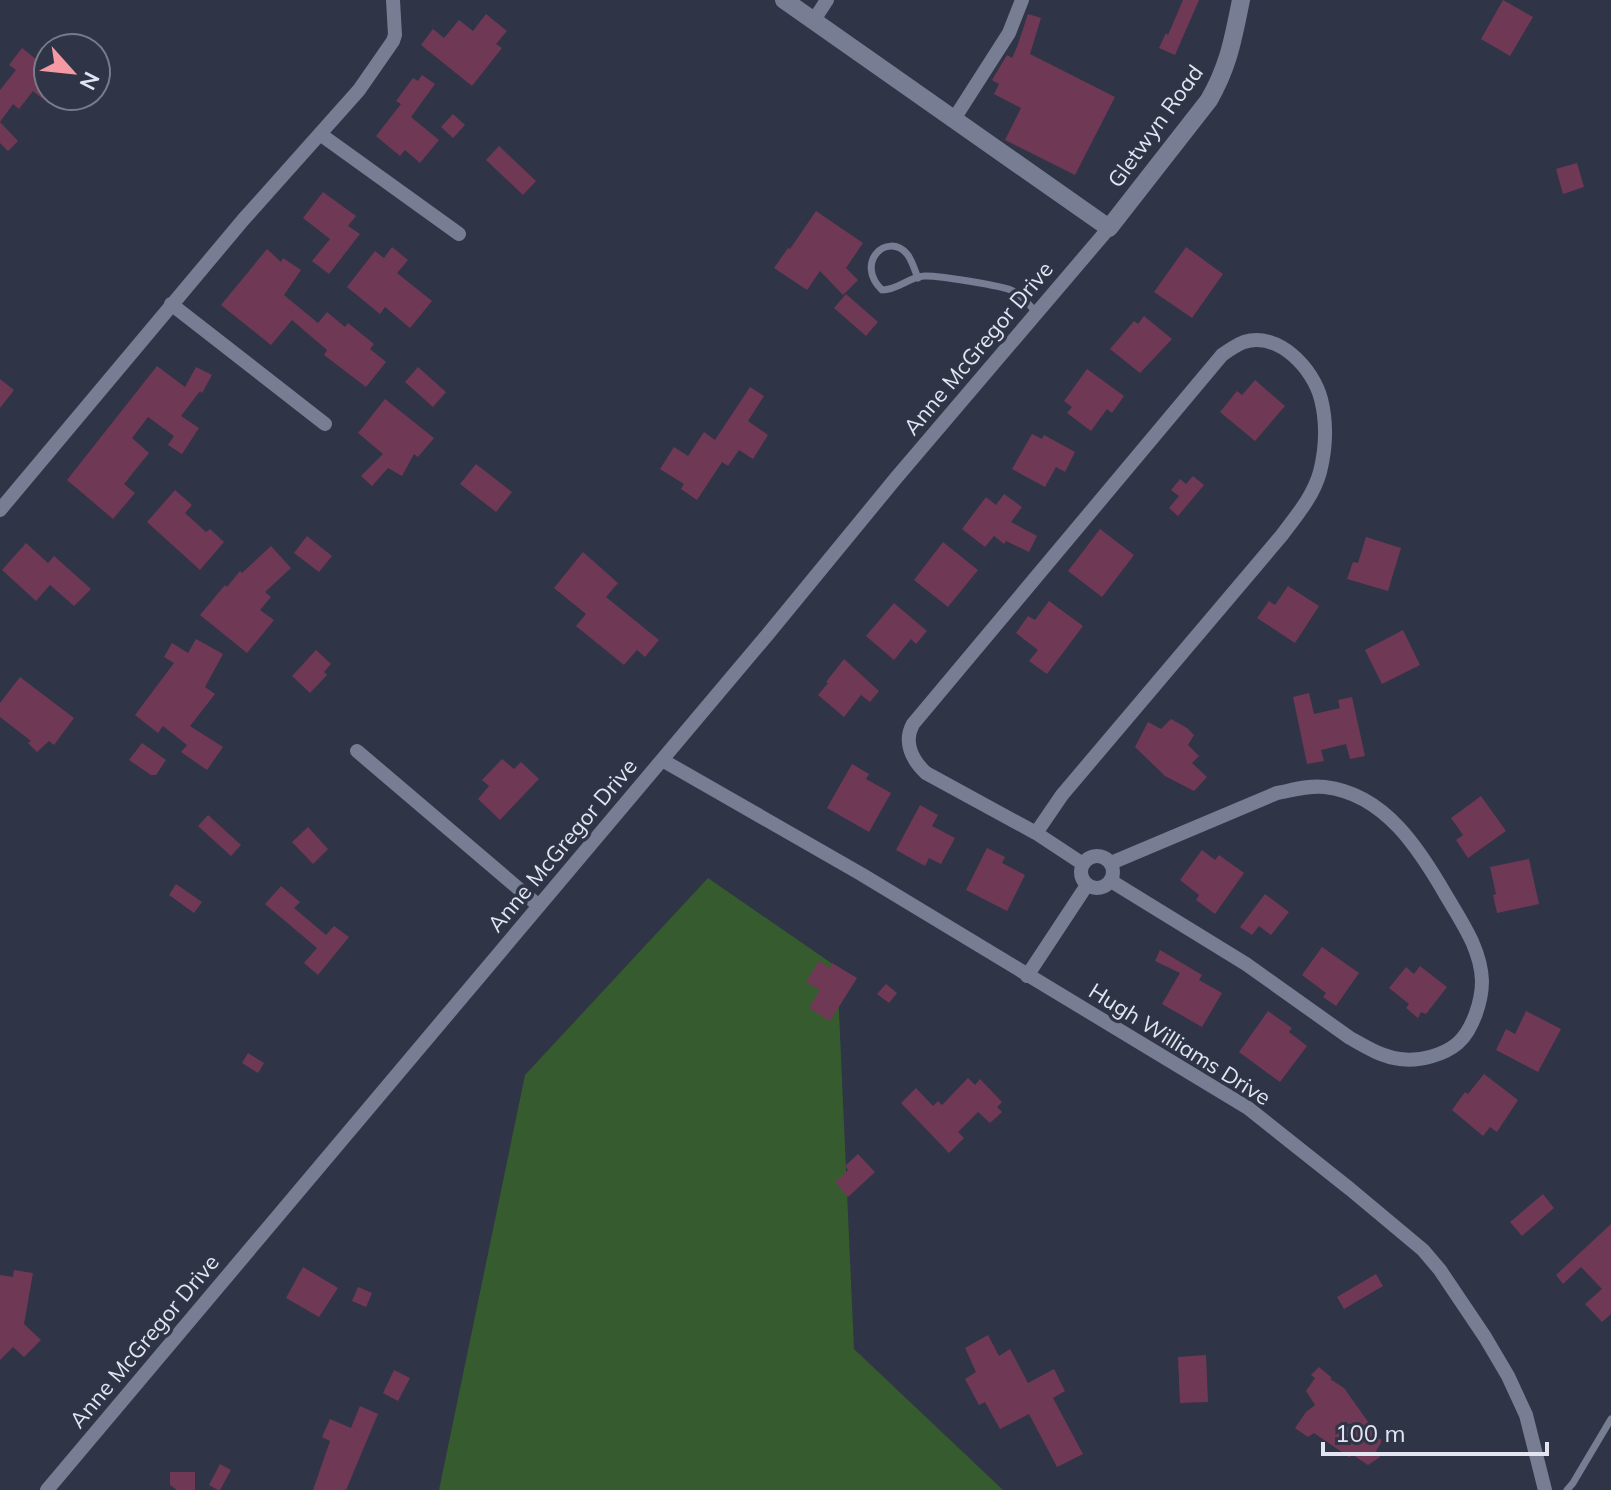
<svg xmlns="http://www.w3.org/2000/svg" width="1611" height="1490" viewBox="0 0 1611 1490" font-family="Mulish,sans-serif">
	<style>
		.green { fill: #355b2f }
		.building { fill: #6f3956 }
		.lines { fill: none; stroke-linecap: round; stroke-linejoin: round }
		.service { stroke: #777d92; stroke-width: 7 }
		.minor { stroke: #777d92; stroke-width: 14 }
		.tertiary { stroke: #777d92; stroke-width: 18 }
		.labels { text-anchor: middle; stroke-width: 7; stroke-linejoin: round; paint-order: stroke }
		.street-label { font-size: 22px; fill: #e2e5f1; stroke: #2f3446 }
	</style>
	<rect width="100%" height="100%" fill="#2f3446"/>
	<!-- green -->
	<path class="green" d="M708 878 837 967 854 1349 1003 1490H439L525 1075Z"/>
	<!-- building -->
	<path class="building" d="M1183 0H1199L1175 55 1159 48 1166 33 1168 35Z
		M1503 0 1533 17 1510 56 1481 39Z
		M486 14 507 31 496 44 502 48 472 86 421 45 433 29 444 38 459 20 473 31Z
		M1028 14 1041 18 1030 54 1115 97 1075 175 1005 140 1021 108 994 94 999 84 992 80 1007 55 1012 58 1017 47Z
		M22 48 46 67 43 71 48 75V103L33 91 19 109 13 104 0 122 18 141 8 151 0 143V90L16 70 9 65Z
		M422 75 435 84 411 117 439 140 420 163 405 150 400 156 376 136 401 104 396 101 413 78 418 81Z
		M453 114 465 125 453 138 441 127Z
		M499 146 536 181 523 195 486 160Z
		M1577 163 1584 187 1563 194 1556 169Z
		M323 192 356 216 348 226 360 234 329 274 312 261 330 239 303 218Z
		M816 211 863 243 846 268 858 280 843 295 820 271 807 290 774 268 788 248 790 249Z
		M392 247 408 260 397 273 432 301 410 328 385 307 380 314 347 287 375 251 384 258Z
		M1186 247 1223 274 1192 318 1154 292Z
		M267 249 281 262 283 258 301 270 284 295 318 323 327 312 345 327 348 323 374 344 370 349 386 362 366 387 324 355 327 350 292 320 271 345 221 305Z
		M846 294 878 322 866 336 834 308Z
		M1144 316 1172 339 1140 373 1110 349 1134 321 1138 324Z
		M157 366 185 387 196 367 212 375 202 393 200 391 181 416 199 428 182 454 168 445 174 436 148 417 132 438 149 453 124 484 135 493 113 519 67 480Z
		M418 367 446 392 433 407 405 382Z
		M1087 369 1124 396 1112 413 1107 409 1091 431 1067 413 1072 407 1064 401Z
		M0 379 14 390 0 408Z
		M1255 380 1285 406 1255 441 1220 412 1237 391 1242 395Z
		M750 387 764 396 748 421 768 435 753 459 739 450 728 466 722 462 697 500 681 489 684 484 660 469 674 447 688 456 704 432 715 440Z
		M385 399 434 438 418 457 414 454 402 476 388 468 372 486 361 476 383 454 358 433Z
		M1032 434 1042 439 1044 435 1075 452 1065 472 1056 467 1045 487 1012 469Z
		M476 464 512 492 496 512 460 484Z
		M1193 476 1204 485 1178 516 1169 508 1179 496 1171 490 1180 479 1186 484Z
		M175 490 192 505 185 513 206 532 210 529 224 542 200 570 147 522Z
		M1004 494 1022 507 1011 522 1037 536 1029 552 1006 541 1004 544 994 536 985 547 962 529 986 497 996 505Z
		M1100 529 1134 555 1102 597 1068 571Z
		M307 536 332 556 319 572 294 553Z
		M1366 537 1401 548 1388 591 1347 579 1353 562 1358 563Z
		M943 542 978 570 948 607 914 580Z
		M26 543 48 563 54 556 91 589 74 606 50 585 36 601 2 570Z
		M271 546 291 568 265 592 271 597 260 610 274 620 247 653 200 615 225 585 227 587 240 571 242 573Z
		M583 552 618 583 606 597 659 640 645 657 637 650 624 665 576 626 586 614 554 588Z
		M1288 586 1319 606 1295 643 1257 618 1269 601 1275 605Z
		M1049 601 1083 626 1047 674 1029 661 1038 650 1016 633 1028 616 1035 620Z
		M894 603 927 631 916 644 911 639 894 660 866 636Z
		M1403 630 1420 665 1382 684 1365 650Z
		M196 639 223 654 205 687 215 694 190 726 223 747 207 770 181 752 187 745 163 726 158 733 135 715 174 663 164 657 172 643 188 653Z
		M316 650 331 664 324 672 327 675 310 693 292 676Z
		M844 659 879 691 870 702 861 695 844 717 818 695 828 683 826 682Z
		M20 677 74 718 54 745 49 741 37 752 28 743 31 741 0 717V703Z
		M1309 693 1314 714 1340 708 1338 700 1352 697 1365 756 1350 759 1346 744 1321 750 1324 761 1307 764 1293 697Z
		M1171 719 1187 728 1194 735 1188 745 1199 756 1192 763 1207 777 1194 791 1165 776 1135 747 1148 722 1161 729Z
		M142 743 166 760 156 775H151L129 760Z
		M502 759 514 769 521 762 539 779 500 820 478 799 489 786 482 780Z
		M852 764 869 774 866 779 891 793 869 832 827 808Z
		M1481 796 1506 831 1468 858 1456 840 1463 835 1451 818Z
		M920 805 938 815 932 826 955 838 941 864 929 858 925 866 896 850Z
		M208 815 241 845 231 856 198 826Z
		M308 827 328 849 313 864 292 842Z
		M987 848 1005 857 1002 863 1025 875 1007 911 966 890Z
		M1202 850 1215 860 1219 855 1244 873 1215 914 1196 900 1199 895 1180 880Z
		M1529 859 1539 904 1497 913 1493 895 1496 894 1490 867Z
		M176 884 202 902 194 913 169 895Z
		M281 886 300 902 294 908 326 935 334 926 349 937 318 975 304 963 317 948 265 904Z
		M1265 894 1289 912 1271 935 1259 926 1252 935 1240 927Z
		M1322 947 1359 973 1336 1006 1323 997 1326 993 1302 975Z
		M1160 950 1202 975 1199 980 1222 993 1202 1027 1162 1004 1180 973 1155 961Z
		M819 961 830 968 832 963 857 978 830 1021 809 1008 820 990 806 982Z
		M1420 966 1447 987 1426 1014 1421 1012 1418 1018 1406 1008 1409 1004 1389 988 1406 967 1414 974Z
		M886 984 897 993 889 1003 877 994Z
		M1268 1011 1292 1028 1289 1032 1307 1046 1280 1082 1239 1052Z
		M1526 1011 1561 1029 1538 1072 1496 1050 1506 1029 1515 1034Z
		M248 1053 264 1063 258 1073 242 1063Z
		M1484 1074 1518 1100 1497 1132 1490 1127 1483 1136 1452 1110 1465 1092 1468 1094Z
		M968 1078 975 1085 980 1079 1002 1102 997 1107 1002 1112 990 1123 978 1112 958 1132 964 1138 949 1153 901 1103 916 1088 933 1106 938 1101 942 1105Z
		M858 1154 875 1172 848 1197 835 1182 848 1170 845 1166Z
		M1543 1194 1554 1208 1522 1236 1510 1222Z
		M1611 1224V1314L1602 1322 1585 1304 1602 1289 1581 1267 1563 1284 1556 1275Z
		M303 1267 338 1288 319 1317 286 1298Z
		M14 1270 33 1273 24 1324 41 1340 24 1357 13 1347 0 1360V1275L13 1277Z
		M1376 1274 1383 1286 1344 1309 1337 1297Z
		M358 1287 372 1293 366 1307 352 1301Z
		M988 1335 999 1356 1010 1349 1028 1383 1054 1369 1065 1391 1053 1398 1083 1454 1057 1467 1029 1414 1000 1429 985 1402 979 1405 965 1379 976 1372 965 1348Z
		M1206 1355 1208 1402 1180 1403 1178 1357Z
		M1319 1367 1332 1378 1330 1379 1344 1388 1381 1440V1443L1376 1451 1380 1457 1368 1465 1353 1455 1349 1457 1314 1433 1308 1437 1295 1428 1306 1412 1315 1405 1306 1391 1315 1378 1311 1375Z
		M394 1370 410 1378 398 1401 383 1393Z
		M360 1406 378 1414 346 1490H313L330 1441 322 1437 330 1419 351 1428Z
		M220 1464 231 1470 220 1490H218L209 1485Z
		M170 1472H195V1490H177L170 1485Z"/>
	<g class="lines">
		<!-- service -->
		<path class="service" d="M918 278C915 271 912 260 907 254 887 231 854 263 882 290 898 290 909 277 924 276 935 275 1005 286 1013 291 1022 296 1030 305 1036 313
			M1567 1490 1573 1483 1611 1419"/>
		<!-- minor -->
		<path class="minor" d="M814 20 827 0
			M954 119 1009 33 1022 0
			M320 134 459 234
			M171 304 325 424
			M0 510 243 220 359 90 393 41 395 35 393 0
			M357 751 539 906
			M662 760 861 874 1248 1108 1350 1189 1423 1250 1440 1270 1485 1337 1508 1376 1526 1415 1545 1490
			M1036 833 1062 795 1282 535C1296 516 1313 497 1320 472 1326 448 1327 423 1321 399 1313 368 1278 331 1244 342 1236 345 1229 350 1222 355L913 724C903 742 912 760 926 773L1036 833 1083 864
			M1081 872a16 16 0 1 1 32 0a16 16 0 1 1-32 0Z
			M1111 863 1277 793C1293 790 1309 785 1325 787 1385 794 1420 850 1447 897 1463 924 1481 950 1482 981 1482 1001 1473 1029 1458 1043 1444 1055 1419 1062 1400 1059 1382 1057 1366 1047 1350 1038L1246 964 1111 881
			M1027 976 1087 885
			M47 1490 768 634 896 478 1109 228"/>
		<!-- tertiary -->
		<path class="tertiary" d="M784 0 1109 228 1209 100C1229 65 1233 39 1241 0"/>
	</g>
	<g class="labels">
		<!-- street labels -->
		<g class="street-label">
			<text transform="translate(1155 126) rotate(-54)" y="8">Gletwyn Road</text>
			<text transform="translate(978 348) rotate(-50)" y="8">Anne McGregor Drive</text>
			<text transform="translate(562 845) rotate(-50)" y="8">Anne McGregor Drive</text>
			<text transform="translate(1180 1044) rotate(32)" y="8">Hugh Williams Drive</text>
			<text transform="translate(144 1341) rotate(-50)" y="8">Anne McGregor Drive</text>
		</g>
	</g>
	<!-- north arrow -->
	<g transform="translate(72 72) rotate(117)"><circle r="38" fill="#2f3446" stroke="#777b8a" stroke-width="2"/>
	<path d="M0-6L14 30L0 20L-14 30Z" fill="#f49aa4"/>
	<text y="-12" font-size="22" font-weight="bold" text-anchor="middle" fill="#e2e5f1">N</text>
	</g>
	<!-- scale -->
	<path d="M1323 1442v12h224v-12" fill="none" stroke="#e2e5f1" stroke-width="4"/>
	<text x="1335" y="1442" font-size="24" fill="#e2e5f1" stroke="#2f3446" stroke-width="6" paint-order="stroke">100 m</text>
</svg>
